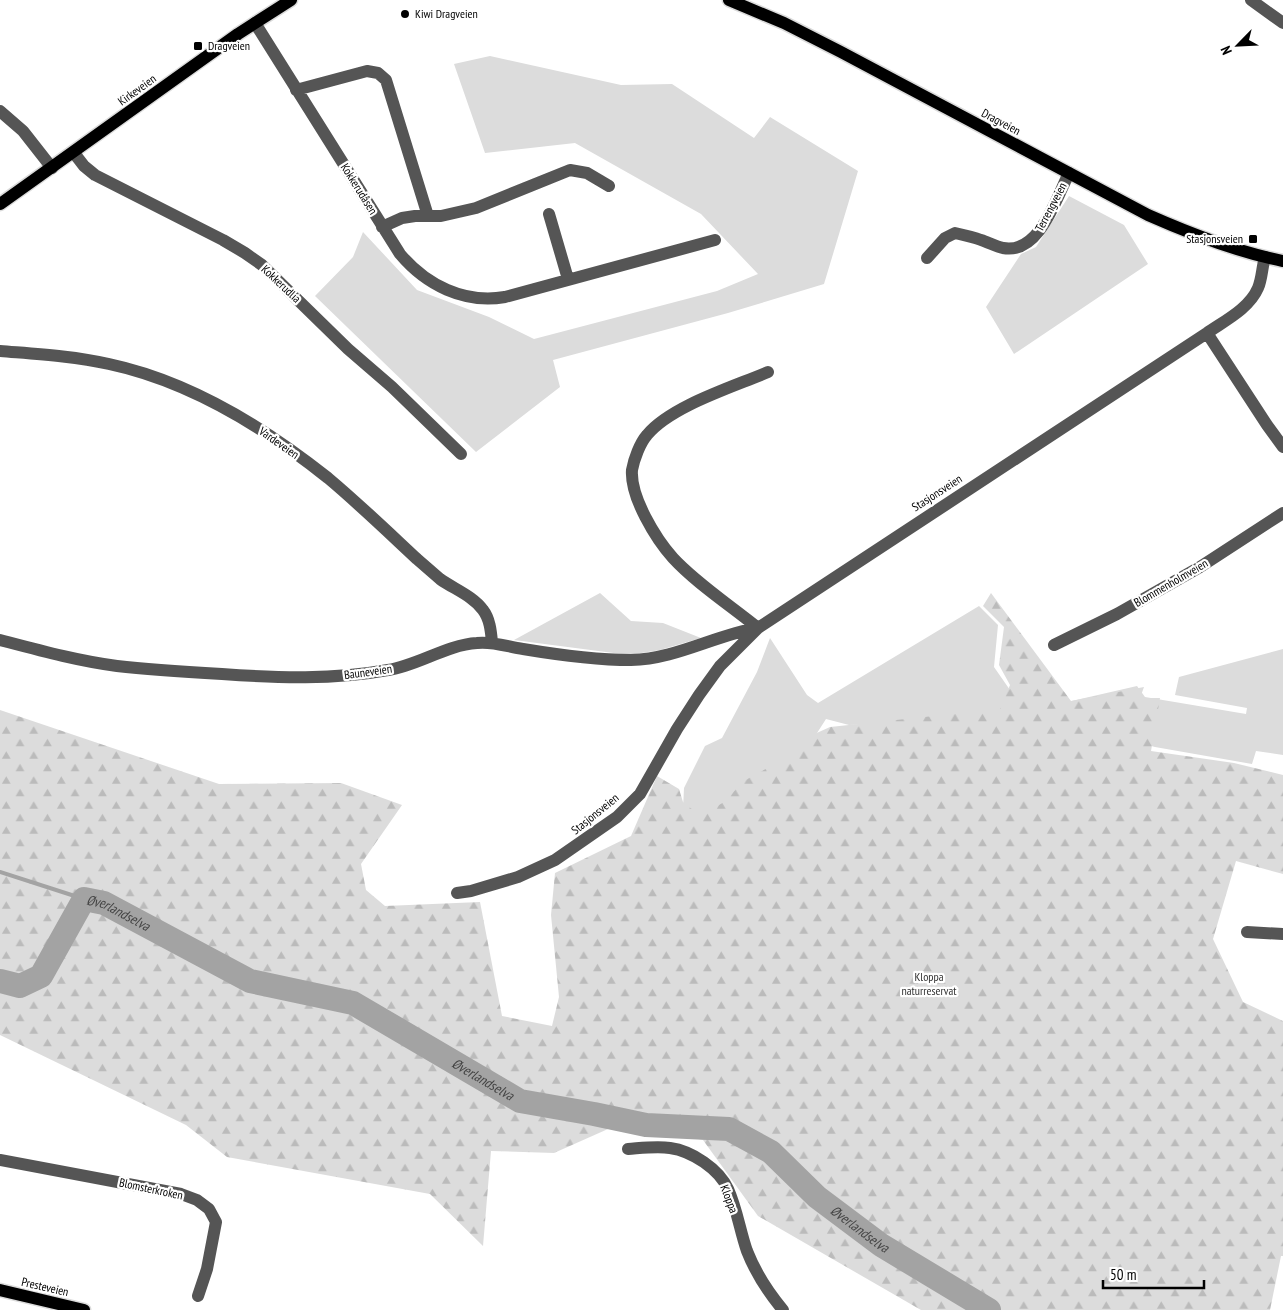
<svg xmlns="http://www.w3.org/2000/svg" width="1283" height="1310" viewBox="0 0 1283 1310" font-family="'PT Sans Narrow',sans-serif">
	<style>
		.green { fill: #dcdcdc }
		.forest { fill: url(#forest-firs) }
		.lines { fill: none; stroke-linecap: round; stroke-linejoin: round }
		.stream { stroke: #a3a3a3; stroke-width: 4 }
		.river { stroke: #a3a3a3; stroke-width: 24 }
		.major-casing { stroke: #dbdbdb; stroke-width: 15 }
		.minor { stroke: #555; stroke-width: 12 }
		.major { stroke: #000; stroke-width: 12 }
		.poi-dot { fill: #000; stroke: #fff; stroke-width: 2 }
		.labels { text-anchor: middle; stroke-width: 4.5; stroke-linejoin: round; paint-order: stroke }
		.poi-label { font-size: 12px; fill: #000; stroke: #fff; text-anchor: start }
		.street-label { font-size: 12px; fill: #000; stroke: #fff }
		.park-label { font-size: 12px; fill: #333; stroke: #fff }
		.water-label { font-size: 14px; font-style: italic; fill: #444; stroke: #fff }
	</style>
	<defs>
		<pattern id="forest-firs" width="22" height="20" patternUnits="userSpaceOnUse" patternTransform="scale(1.25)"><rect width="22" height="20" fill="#dcdcdc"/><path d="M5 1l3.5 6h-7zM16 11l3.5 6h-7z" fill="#bbb"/></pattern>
	</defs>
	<rect width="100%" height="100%" fill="#fff"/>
	<!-- green -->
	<path class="green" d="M490 56 621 85 672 84 754 138 770 117 858 171 824 284 728 313 553 360 560 387 476 452 315 296 353 257 363 232 417 290 489 317 534 339 717 291 758 274 701 214 575 143 485 153 454 64Z
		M1069 196 1124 225 1148 264 1014 354 986 307 1021 254 1036 247Z
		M600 593 631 621 663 623 701 638 660 650 629 655 514 640Z
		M979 606 998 625 994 667 1010 690 1063 703 1137 686 1145 697 1246 714 1247 708 1175 695 1179 677 1283 649V755L1256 751 1252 764 1155 747 1050 718 849 725 826 719 794 769 732 803 701 814 683 809 684 788 705 746 722 738 757 672 770 638 807 695 818 703Z"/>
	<!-- forest -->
	<path class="forest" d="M991 593 1071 701 1144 687 1140 698H1160L1151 751 1234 763 1283 775V874L1236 861 1213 939 1243 1002 1283 1021V1256H1281L1270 1310H921L758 1216 703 1140 626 1121 554 1153 491 1151 483 1246 430 1194 227 1157 186 1125 0 1035V710L219 784 341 783 402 805 361 864 366 890 385 906 480 902 502 1016 552 1026 559 997 551 915 555 873 631 836 657 776 679 789 683 802 693 810H710L726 801 742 782 791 755 810 736 830 727 1000 709 1010 685 999 665 1004 627 983 606Z"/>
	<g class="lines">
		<!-- stream -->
		<path class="stream" d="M0 872 84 899"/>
		<!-- river -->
		<path class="river" id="s1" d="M0 981 20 986 41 976 84 899 104 903 250 981 353 1003 520 1101 594 1114 646 1125 729 1129 771 1152 817 1197 881 1245 989 1310"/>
		<defs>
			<path id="major" d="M729 0 784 23 841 52 1148 215C1191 234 1237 252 1283 261
				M0 204 238 34 291 0
				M0 1290 84 1310"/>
		</defs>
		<!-- major casing -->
		<use href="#major" class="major-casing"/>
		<!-- minor -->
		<path class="minor" d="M1251 0 1283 23
			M255 23 400 254C426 285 464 304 505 297L715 240
			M296 90 367 71 378 73 386 80 428 216
			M0 111 23 131 52 168
			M74 153 84 166 95 175 223 240 245 253 262 265 348 349 392 387 461 454
			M549 214 568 279
			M382 227 402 218 415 216H441L476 208 570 170 587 173 609 186
			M927 258 945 238 955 233C964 235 973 237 981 240 988 242 996 247 1003 248 1039 255 1056 199 1069 173
			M1207 333 1267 425 1283 447
			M0 351C36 354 73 356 109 364 189 381 264 427 328 478 359 504 388 532 417 559 425 566 433 573 440 579 454 589 473 596 483 610 490 619 491 632 492 642
			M768 372C733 387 671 406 647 435 640 443 634 459 632 470 630 497 656 539 673 558 696 583 731 606 758 628L1207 333C1224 321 1249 309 1258 288 1262 279 1262 267 1265 257
			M0 640C38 650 78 661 117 666 152 670 187 672 222 674 278 678 333 680 388 670 419 665 446 645 477 643 493 641 508 647 523 649 559 655 595 660 631 660 676 659 715 635 758 628
			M1054 645 1117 614 1200 567 1283 513
			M457 893 471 891 518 877 555 860 617 817 640 794 677 729 699 695 720 666 758 628
			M1247 932 1283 934
			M628 1149C642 1148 657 1146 670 1148 692 1151 719 1169 728 1189 737 1209 740 1231 747 1251 756 1274 768 1292 783 1310
			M0 1160 181 1194 197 1200 209 1209 216 1222 207 1269 198 1296"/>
		<!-- major -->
		<use href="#major" class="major"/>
	</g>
	<!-- markers -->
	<g class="poi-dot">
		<circle cx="405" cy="14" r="5"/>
		<rect x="193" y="41" width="10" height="10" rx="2.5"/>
		<rect x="1248" y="234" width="10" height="10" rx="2.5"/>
	</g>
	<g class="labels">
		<!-- poi labels -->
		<g class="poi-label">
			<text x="415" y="18">Kiwi Dragveien</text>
			<text x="208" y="50">Dragveien</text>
			<text x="1243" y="243" text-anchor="end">Stasjonsveien</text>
		</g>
		<!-- street labels -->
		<g class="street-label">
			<text transform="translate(137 90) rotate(-36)" y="4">Kirkeveien</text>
			<text transform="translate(1001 122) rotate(28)" y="4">Dragveien</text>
			<text transform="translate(359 189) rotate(58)" y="4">Kokkerudåsen</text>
			<text transform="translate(1051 207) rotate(-62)" y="4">Terrengveien</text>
			<text transform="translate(281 284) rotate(43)" y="4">Kokkerudlia</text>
			<text transform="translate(279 443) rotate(35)" y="4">Vardeveien</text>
			<text transform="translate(937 493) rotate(-33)" y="4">Stasjonsveien</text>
			<text transform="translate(1171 583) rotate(-30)" y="4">Blommenholmveien</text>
			<text transform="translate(368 672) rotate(-8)" y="4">Bauneveien</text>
			<text transform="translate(595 814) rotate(-39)" y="4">Stasjonsveien</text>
			<text transform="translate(151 1189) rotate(12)" y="4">Blomsterkroken</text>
			<text transform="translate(729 1199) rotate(69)" y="4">Kloppa</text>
			<text transform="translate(45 1287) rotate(13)" y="4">Presteveien</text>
		</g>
		<!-- park labels -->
		<g class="park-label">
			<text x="929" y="981">Kloppa<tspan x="929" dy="14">naturreservat</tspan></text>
		</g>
		<!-- water labels -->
		<g class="water-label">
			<text dy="5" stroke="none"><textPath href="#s1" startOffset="169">Øverlandselva</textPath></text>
			<text dy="5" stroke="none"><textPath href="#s1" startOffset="574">Øverlandselva</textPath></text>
			<text dy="5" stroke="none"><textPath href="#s1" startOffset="994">Øverlandselva</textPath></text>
		</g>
	</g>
	<!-- north arrow -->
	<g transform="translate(1238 45) rotate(246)" stroke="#ffffff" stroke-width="4" paint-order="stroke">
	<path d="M0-4L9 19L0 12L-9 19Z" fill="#000000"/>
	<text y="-8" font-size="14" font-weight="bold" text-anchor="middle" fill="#000000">N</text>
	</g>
	<!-- scale -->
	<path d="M1103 1280v8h101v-8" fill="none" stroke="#000000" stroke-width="2.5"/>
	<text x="1110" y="1280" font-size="15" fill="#000000" stroke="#ffffff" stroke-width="4" paint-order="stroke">50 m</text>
</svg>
